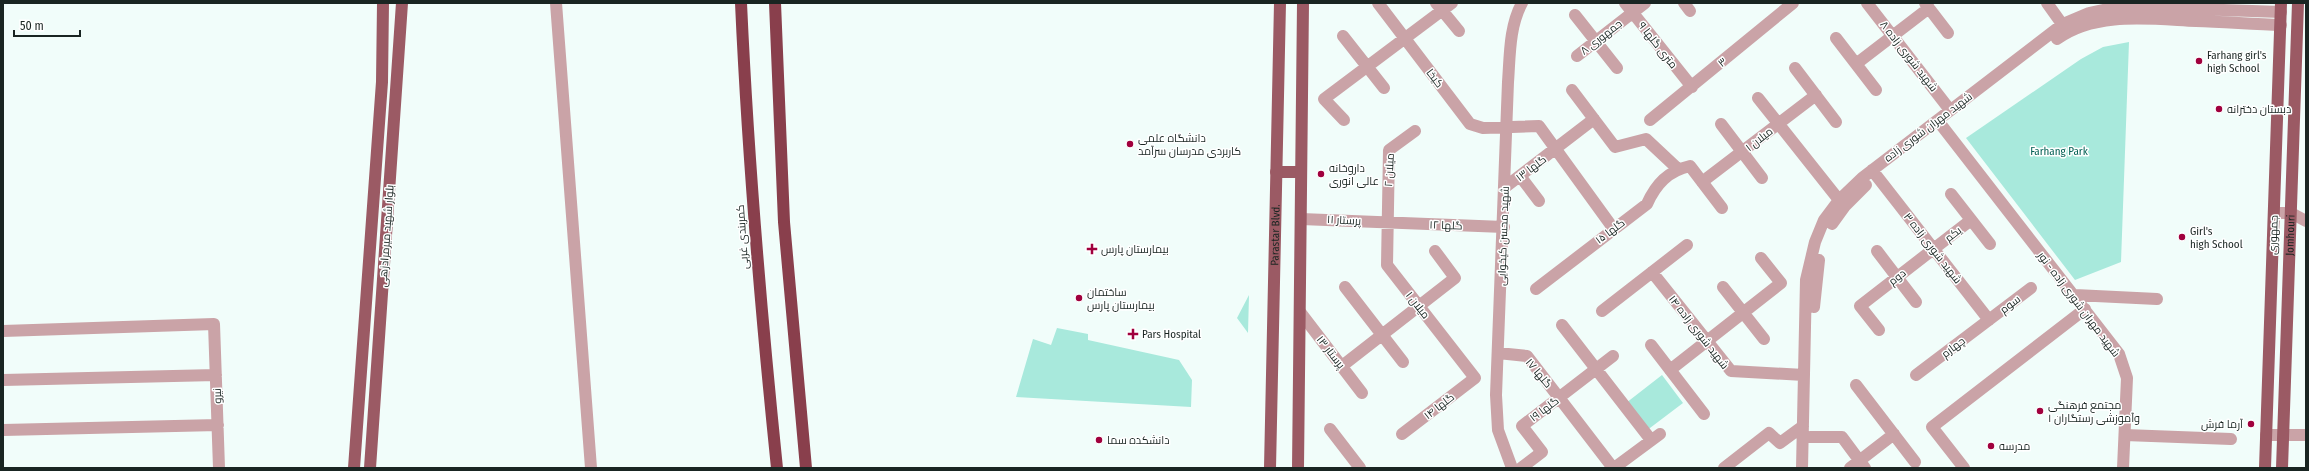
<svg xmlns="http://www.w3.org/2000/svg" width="2309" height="471" viewBox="0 0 2309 471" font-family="'Fira Sans Condensed',Cairo,sans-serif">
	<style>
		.green { fill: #a8e9dc }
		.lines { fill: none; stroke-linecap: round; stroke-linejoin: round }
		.minor { stroke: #caa3a7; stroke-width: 12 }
		.major { stroke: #9b5a64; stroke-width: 12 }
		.highway { stroke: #893f4c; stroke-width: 12 }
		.poi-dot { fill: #a0003d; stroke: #fff; stroke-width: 1.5 }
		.labels { text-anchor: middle; stroke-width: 3; stroke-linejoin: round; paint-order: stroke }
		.street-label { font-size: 11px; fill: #192522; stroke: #fff }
		.poi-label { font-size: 11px; fill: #192522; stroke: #fff; text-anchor: start }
		.park-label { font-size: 11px; fill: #066256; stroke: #fff }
	</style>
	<rect width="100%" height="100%" fill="#f1fdfa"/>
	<!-- green -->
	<path class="green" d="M2129 42 2121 262 2075 280 1966 138 2081 59 2103 47Z
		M1249 295 1248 333 1237 318Z
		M1057 328 1088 334V340L1179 360 1192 380 1191 407 1016 397 1033 339 1051 345Z
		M1662 375 1683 403 1646 431 1626 403Z"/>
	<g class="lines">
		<!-- minor -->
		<path class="minor" d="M556 3 591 468
			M1378 3 1470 124 1483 128 1539 126 1613 228
			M1436 3 1459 31
			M1625 3 1692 87
			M1684 3 1690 11
			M1867 3 1950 110
			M1925 3 1948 33
			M2047 3 2067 31
			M1575 15 1617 68
			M1343 36 1384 88
			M1836 38 1876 90
			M2057 39C2095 11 2151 19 2196 21 2224 22 2253 24 2281 25
			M1577 56 1645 3
			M1856 64 1929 8
			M1795 68 1836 122
			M1572 90 1615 147 1646 139 1678 169
			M1758 98 1839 200
			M1344 120 1324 99 1452 3
			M1650 120 1793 3
			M1721 124 1762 178
			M1942 126 2119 354 2127 378 2123 468
			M1872 170 1989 320
			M1520 176 1539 201
			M1702 182 1816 95
			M1504 188 1594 119
			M1951 194 1990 244
			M2274 213H2291L2306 221
			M1301 219 1504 227
			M1832 224 1845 206 1866 185
			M1877 251 1916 302
			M1652 272 1731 371 1804 375
			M1345 287 1403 362
			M1723 287 1764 339
			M1536 289 1647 204C1656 184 1668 171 1690 166L1722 208
			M2075 295 2157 299
			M1814 307 1819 260
			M1602 311 1687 245
			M1300 312 1362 393
			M1562 325 1651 440
			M1879 330 1860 306 1971 220
			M3 331 214 324 219 468
			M1651 345 1704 414
			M1498 353 1527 356 1613 468
			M1342 366 1455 278 1435 251
			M1670 370 1781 283 1761 258
			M1916 375 2031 288
			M3 380 216 375
			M1856 385 1915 462
			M1330 429 1360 468
			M3 430 218 425
			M1402 434 1475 378 1387 265 1389 150 1415 131
			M2125 435 2231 439
			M2266 435H2306
			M1810 437H1842L1865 468
			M1512 468 1498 430 1496 395 1508 82C1510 56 1509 27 1522 3
			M1521 468 1542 452 1522 426 1613 356
			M1614 468 1660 434
			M1724 468 1769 433 1780 443 1803 426
			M1802 468 1806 280 1815 242 1824 220 1839 200 1862 178 2063 24 2089 13 2112 8 2136 7 2281 12
			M1850 468 1894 434
			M1964 468 1932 427 2085 309"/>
		<!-- major -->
		<g class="major">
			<path d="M1276 172H1301"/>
			<path d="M354 468 382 82 383 3"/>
			<path d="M370 468 402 3"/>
			<path id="s1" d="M1270 468 1280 3"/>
			<path d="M1298 468 1303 3"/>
			<path d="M2265 468 2281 3"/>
			<path id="s2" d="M2282 468 2298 3"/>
		</g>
		<!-- highway -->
		<path class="highway" d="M741 3C748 158 761 313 777 468
			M775 3 784 222 806 468"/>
	</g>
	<!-- markers -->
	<g class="poi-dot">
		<circle cx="2199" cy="61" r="4"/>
		<circle cx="2219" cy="109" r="4"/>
		<circle cx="1130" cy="144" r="4"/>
		<circle cx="1321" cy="174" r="4"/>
		<circle cx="2182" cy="237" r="4"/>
		<path d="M1090 243h4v4h4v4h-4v4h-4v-4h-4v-4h4z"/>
		<circle cx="1079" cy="298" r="4"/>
		<path d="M1131 328h4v4h4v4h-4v4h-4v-4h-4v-4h4z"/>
		<circle cx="2040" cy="411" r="4"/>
		<circle cx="2251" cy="424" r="4"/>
		<circle cx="1099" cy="440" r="4"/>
		<circle cx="1991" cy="446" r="4"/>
	</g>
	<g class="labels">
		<!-- street labels -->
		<g class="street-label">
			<text transform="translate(1601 37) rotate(-38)" y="4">جمهوری ۸</text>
			<text transform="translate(1658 45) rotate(52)" y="4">۹ متری گلها</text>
			<text transform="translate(1909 56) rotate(52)" y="4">شهید شوری زاده ۸</text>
			<text transform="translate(1722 62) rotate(-39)" y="4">۳</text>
			<text transform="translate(1435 78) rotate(53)" y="4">کیخا</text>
			<text transform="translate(1928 127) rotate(-37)" y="4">شهید مهران شوری زاده</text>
			<text transform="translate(1759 139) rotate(-38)" y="4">میلان ۱</text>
			<text transform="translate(1531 168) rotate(-37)" y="4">گلها ۱۳</text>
			<text transform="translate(1389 170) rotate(-87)" y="4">میلان ۲</text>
			<text transform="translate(1344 220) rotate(3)" y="4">پرستار ۱۱</text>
			<text transform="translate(1446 225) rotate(2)" y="4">گلها ۱۲</text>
			<text transform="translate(1610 231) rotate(-37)" y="4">گلها ۱۵</text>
			<text transform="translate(1953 234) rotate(-38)" y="4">یکم</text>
			<text dy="4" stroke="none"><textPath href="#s1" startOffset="233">Parastar Blvd.</textPath></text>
			<text transform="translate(2273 235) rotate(-88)" y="4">جمهوری</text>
			<text transform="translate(386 236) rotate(-86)" y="4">بلوار شهید میرمرادزهی</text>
			<text transform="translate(1503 236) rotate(-88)" y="4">شهید محسن کیخوایی</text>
			<text dy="4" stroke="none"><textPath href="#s2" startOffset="233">Jomhouri</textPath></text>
			<text transform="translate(742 237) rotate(-94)" y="4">کمربندی غربی</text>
			<text transform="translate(1933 248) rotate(52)" y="4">شهید شوری زاده ۳</text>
			<text transform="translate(1897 277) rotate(-38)" y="4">دوم</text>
			<text transform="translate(2010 304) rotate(-37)" y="4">سوم</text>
			<text transform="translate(2079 304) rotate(53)" y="4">شهید مهران شوری زاده - نور</text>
			<text transform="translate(1418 305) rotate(52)" y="4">میلان ۱</text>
			<text transform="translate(1699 332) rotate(52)" y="4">شهید شوری زاده ۱۴</text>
			<text transform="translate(1953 347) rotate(-37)" y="4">چهارم</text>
			<text transform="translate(1331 352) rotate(52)" y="4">پرستار ۱۳</text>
			<text transform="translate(1539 373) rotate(50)" y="4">گلها ۱۷</text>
			<text transform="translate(217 396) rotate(-92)" y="4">نیرو</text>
			<text transform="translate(1439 406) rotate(-38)" y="4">گلها ۱۴</text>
			<text transform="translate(1544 409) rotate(-37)" y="4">گلها ۱۹</text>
		</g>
		<!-- poi labels -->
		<g class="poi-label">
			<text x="2207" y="59">Farhang girl's<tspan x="2207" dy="13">high School</tspan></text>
			<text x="2227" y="113">دبستان دخترانه</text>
			<text x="1138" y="142">دانشگاه علمی<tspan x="1138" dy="13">کاربردی مدرسان سرآمد</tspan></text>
			<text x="1329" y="172">داروخانه<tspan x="1329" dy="13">عالی انوری</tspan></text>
			<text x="2190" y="235">Girl's<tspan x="2190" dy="13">high School</tspan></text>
			<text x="1101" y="253">بیمارستان پارس</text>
			<text x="1087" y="296">ساختمان<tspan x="1087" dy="13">بیمارستان پارس</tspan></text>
			<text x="1142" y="338">Pars Hospital</text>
			<text x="2048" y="409">مجتمع فرهنگی<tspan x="2048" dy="13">وآموزشی رستگاران ۱</tspan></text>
			<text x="2243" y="428" text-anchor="end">آرما فرش</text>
			<text x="1107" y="444">دانشکده سما</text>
			<text x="1999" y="450">مدرسه</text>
		</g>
		<!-- park labels -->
		<g class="park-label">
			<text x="2059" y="155">Farhang Park</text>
		</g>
	</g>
	<!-- border -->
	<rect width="2309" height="471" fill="none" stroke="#192522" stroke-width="8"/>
	<!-- scale -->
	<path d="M14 30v6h66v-6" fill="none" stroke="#192522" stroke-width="2"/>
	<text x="20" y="30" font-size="12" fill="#192522" stroke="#ffffff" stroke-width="3" paint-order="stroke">50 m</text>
</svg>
